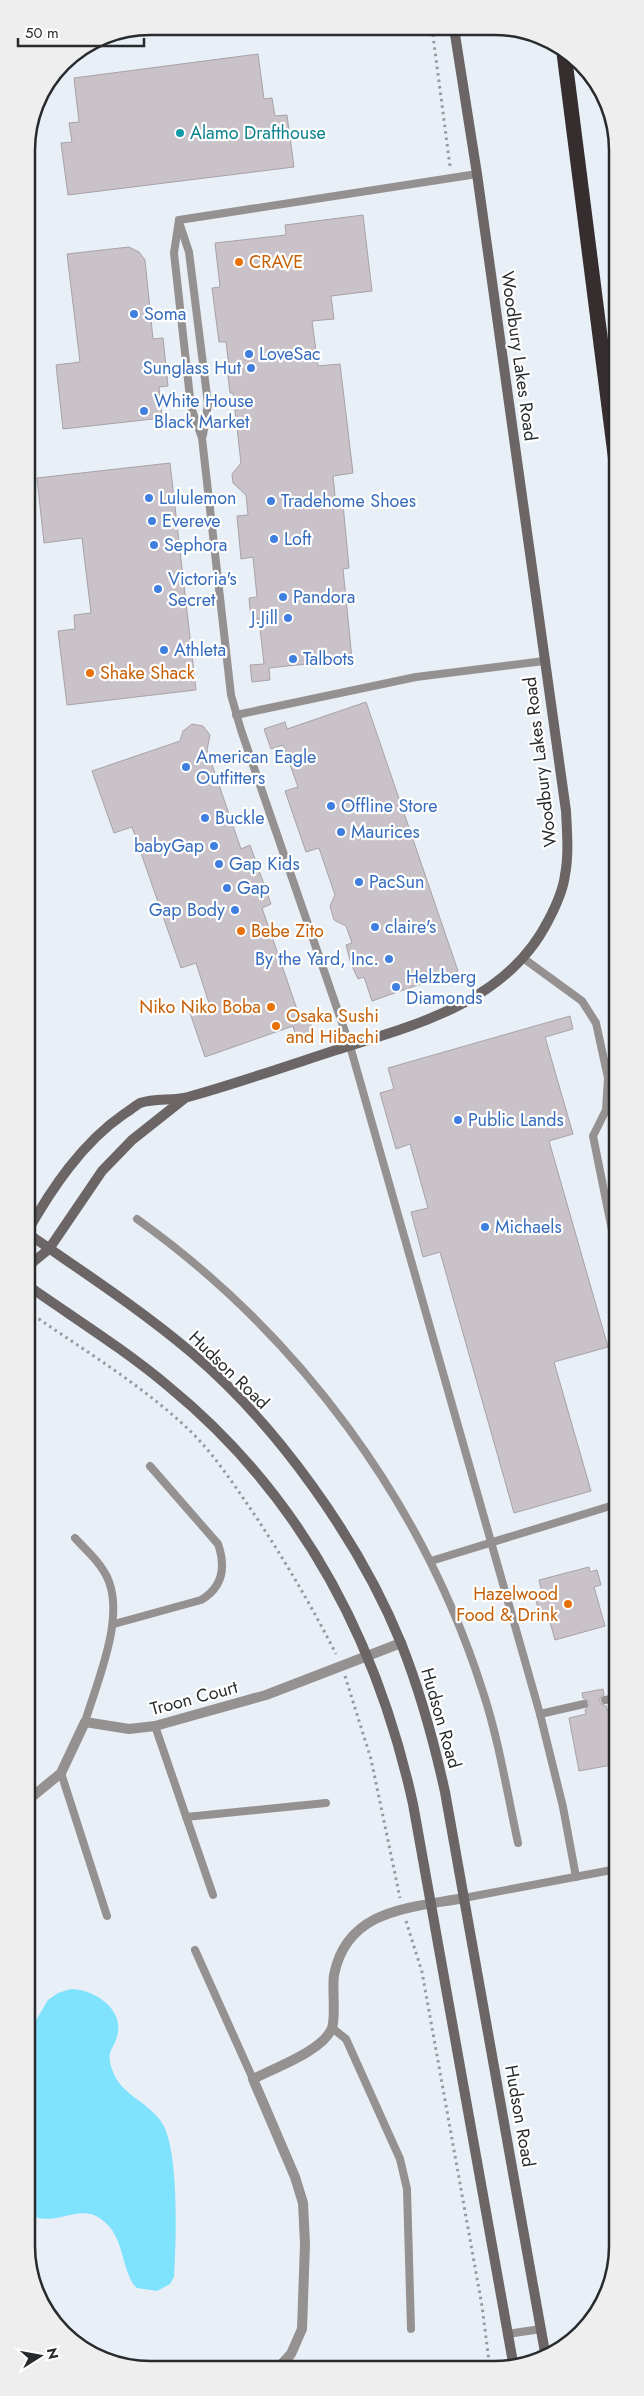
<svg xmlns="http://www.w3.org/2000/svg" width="644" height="2396" font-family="Jost,sans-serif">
  <rect width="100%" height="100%" fill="#e8eff6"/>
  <!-- water -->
  <path fill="#7fe3fd" d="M 71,1989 C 92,1989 122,2007 118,2032 C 115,2051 104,2049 113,2072 C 122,2095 146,2101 160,2120 C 180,2144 176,2244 174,2277 L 170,2284 L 157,2291 L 137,2288 L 133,2284 C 123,2267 123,2246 112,2230 C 84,2192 58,2233 27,2213 L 27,2054 L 35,2022 L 48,2000 L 58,1993 Z"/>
  <!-- building -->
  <g fill="#c9c2c8" stroke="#a8a2a8">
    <path d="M 258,54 L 264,99 L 272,98 L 275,116 L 287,115 L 294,167 L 68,195 L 61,143 L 72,142 L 69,123 L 79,122 L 74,78 Z"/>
    <path d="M 363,215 L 372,291 L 331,296 L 334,319 L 312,321 L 318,366 L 340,364 L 353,473 L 333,476 L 336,505 L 343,504 L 349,568 L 343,569 L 352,659 L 269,668 L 270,680 L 252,682 L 250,665 L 264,664 L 259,619 L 251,620 L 249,598 L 257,597 L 253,557 L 241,559 L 237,516 L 248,515 L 246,495 L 233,483 L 232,474 L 241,463 L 233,393 L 230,393 L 227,368 L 229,367 L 226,342 L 219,342 L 212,288 L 220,287 L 215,243 L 286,235 L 285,225 Z"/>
    <path d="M 129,247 L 139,252 L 145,260 L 153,339 L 163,338 L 168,386 L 159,387 L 162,418 L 63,429 L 56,365 L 80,362 L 67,254 Z"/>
    <path d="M 170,463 L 196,690 L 67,705 L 58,631 L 75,629 L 74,615 L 91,613 L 82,538 L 44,543 L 37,478 Z"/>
    <path d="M 366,702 L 458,971 L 372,1001 L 364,977 L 358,979 L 351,964 L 346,945 L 352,943 L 346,926 L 334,920 L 330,906 L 335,895 L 319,848 L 306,852 L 285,791 L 298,787 L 283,745 L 271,749 L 264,729 L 285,722 L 287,729 Z"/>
    <path d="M 192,724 L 203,726 L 210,735 L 207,750 L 241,849 L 250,845 L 271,904 L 262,908 L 299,1015 L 307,1012 L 313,1031 L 296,1037 L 293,1026 L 205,1057 L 189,1010 L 209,1003 L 196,963 L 181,968 L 132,827 L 114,833 L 92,771 L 180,741 L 183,731 Z"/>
    <path d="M 570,1016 L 573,1029 L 545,1037 L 573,1134 L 549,1141 L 608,1347 L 554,1362 L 591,1491 L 514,1513 L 440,1252 L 423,1257 L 411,1212 L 428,1208 L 410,1144 L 396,1149 L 380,1093 L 394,1089 L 388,1068 Z"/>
    <path d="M 589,1567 L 590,1572 L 597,1570 L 601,1585 L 594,1587 L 605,1626 L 555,1640 L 548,1615 L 541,1617 L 535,1598 L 543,1596 L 539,1580 Z"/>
    <path d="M 603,1689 L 604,1695 L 600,1698 L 600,1703 L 606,1706 L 607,1710 L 617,1708 L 617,1764 L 579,1771 L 569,1718 L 586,1714 L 585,1710 L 590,1703 L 583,1698 L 582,1693 Z"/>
  </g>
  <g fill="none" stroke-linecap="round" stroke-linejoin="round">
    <!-- path -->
    <g stroke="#959a9f" stroke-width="3" stroke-dasharray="2.5 4" stroke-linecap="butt">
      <path d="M 432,28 L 450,166"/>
      <path d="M 27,1313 L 36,1317 C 87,1352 141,1385 186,1427 C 212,1451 232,1482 252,1511 C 283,1557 311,1605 336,1654"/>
      <path d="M 345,1676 L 371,1759 L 400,1898"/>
      <path d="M 406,1921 L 422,1972 L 482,2306 L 490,2369"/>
    </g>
    <!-- lane -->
    <g stroke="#959191" stroke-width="8">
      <path d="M 179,220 L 174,253 L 191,407 L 202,438 L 231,695 L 241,730 L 350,1046 L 540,1714 L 563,1807 L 576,1877"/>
      <path d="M 179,220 L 477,174"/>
      <path d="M 179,222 L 189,252 L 208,404 L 203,435"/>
      <path d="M 236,715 L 416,677 L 544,661"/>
      <path d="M 523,958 L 582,1001 L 596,1023 L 608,1078 L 606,1110 L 593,1136 L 617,1255"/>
      <path d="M 137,1219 C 298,1334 423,1502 483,1692 C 499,1741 507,1792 518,1843"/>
      <path d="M 75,1538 C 84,1548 96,1558 103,1570 C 130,1609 97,1681 85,1722"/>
      <path d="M 431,1561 L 617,1504"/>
      <path d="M 114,1624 L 201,1600 C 223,1587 226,1567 218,1544 L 150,1466"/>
      <path d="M 605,1700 L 617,1698"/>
      <path d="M 540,1714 L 584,1704"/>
      <path d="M 155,1726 L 213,1895"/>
      <path d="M 61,1773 L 107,1916"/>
      <path d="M 186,1817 L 326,1803"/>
      <path d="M 464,1898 L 617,1869"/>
      <path d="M 195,1950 L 253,2079"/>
      <path d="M 332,2028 L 346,2039 L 400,2159 L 407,2189 L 411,2329"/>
      <path d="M 507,2334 L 541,2329"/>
    </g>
    <!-- street -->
    <g stroke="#959191" stroke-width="10">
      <path d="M 27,1801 L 61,1773 L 85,1722 L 129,1729 L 155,1726 L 266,1695 L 401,1643"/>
      <path d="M 278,2368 L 291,2354 L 302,2329 L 305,2244 L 303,2203 L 295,2177 L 253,2079 C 274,2068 323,2051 332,2028 C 336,2017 332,1989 334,1975 C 347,1909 409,1908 464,1898"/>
    </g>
    <!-- secondary -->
    <g stroke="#6b6565" stroke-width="10">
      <path d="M 27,1232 C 52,1188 82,1143 124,1114 C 129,1111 135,1106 140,1103 C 155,1098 173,1101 188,1097 C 238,1083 287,1066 336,1050 C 416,1025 507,1002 548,921 C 556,906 563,891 565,875 C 569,854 567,832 566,811 L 477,174 L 454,28"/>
      <path d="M 27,1233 C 83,1272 140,1309 192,1353 C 277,1425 359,1540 401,1643 C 420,1691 434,1742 445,1792 L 546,2358"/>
      <path d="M 27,1267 L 49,1249 L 102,1171 L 132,1140 L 185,1098"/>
      <path d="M 27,1285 C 74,1318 124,1349 168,1386 C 300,1494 377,1640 413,1804 L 514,2368"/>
    </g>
    <!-- highway -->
    <path stroke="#352d2e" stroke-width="15" d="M 564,53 L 617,470"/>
  </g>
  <!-- markers -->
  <circle fill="#0f9aa8" stroke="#fff" stroke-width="2" cx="180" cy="133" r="5"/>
  <g fill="#e8710a" stroke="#fff" stroke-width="2">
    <circle cx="239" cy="262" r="5"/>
    <circle cx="90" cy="673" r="5"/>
    <circle cx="241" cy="931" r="5"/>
    <circle cx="271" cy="1007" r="5"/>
    <circle cx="276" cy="1026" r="5"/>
    <circle cx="568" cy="1604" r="5"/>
  </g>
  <g fill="#3f7fe0" stroke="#fff" stroke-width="2">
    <circle cx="134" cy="314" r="5"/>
    <circle cx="249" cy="354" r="5"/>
    <circle cx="251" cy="368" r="5"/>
    <circle cx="144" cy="411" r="5"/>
    <circle cx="149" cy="498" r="5"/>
    <circle cx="271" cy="501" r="5"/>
    <circle cx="152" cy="521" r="5"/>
    <circle cx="274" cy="539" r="5"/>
    <circle cx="154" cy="545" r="5"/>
    <circle cx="158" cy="589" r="5"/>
    <circle cx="283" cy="597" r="5"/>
    <circle cx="288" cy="618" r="5"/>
    <circle cx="164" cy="650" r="5"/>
    <circle cx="293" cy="659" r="5"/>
    <circle cx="186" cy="767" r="5"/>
    <circle cx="331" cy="806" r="5"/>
    <circle cx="205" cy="818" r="5"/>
    <circle cx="341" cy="832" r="5"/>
    <circle cx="214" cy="846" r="5"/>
    <circle cx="219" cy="864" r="5"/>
    <circle cx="359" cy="882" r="5"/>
    <circle cx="227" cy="888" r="5"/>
    <circle cx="235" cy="910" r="5"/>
    <circle cx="375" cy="927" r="5"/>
    <circle cx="389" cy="959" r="5"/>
    <circle cx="396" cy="987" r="5"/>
    <circle cx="458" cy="1120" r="5"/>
    <circle cx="485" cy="1227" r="5"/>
  </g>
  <g text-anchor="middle" stroke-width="4.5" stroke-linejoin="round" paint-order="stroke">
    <!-- culture labels -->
    <g font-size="18" fill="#0d838f" stroke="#fff" text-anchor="start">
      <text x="190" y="139">Alamo Drafthouse</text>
    </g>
    <!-- food labels -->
    <g font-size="18" fill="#c56008" stroke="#fff" text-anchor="start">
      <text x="249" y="268">CRAVE</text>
      <text x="100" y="679">Shake Shack</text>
      <text x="251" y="937">Bebe Zito</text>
      <text x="261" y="1013" text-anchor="end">Niko Niko Boba</text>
      <text x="286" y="1022">Osaka Sushi<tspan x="286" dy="21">and Hibachi</tspan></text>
      <text x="558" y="1600" text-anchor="end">Hazelwood<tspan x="558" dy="21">Food &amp; Drink</tspan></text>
    </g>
    <!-- shop labels -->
    <g font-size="18" fill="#366cbe" stroke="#fff" text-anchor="start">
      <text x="144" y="320">Soma</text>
      <text x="259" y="360">LoveSac</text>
      <text x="241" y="374" text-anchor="end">Sunglass Hut</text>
      <text x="154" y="407">White House<tspan x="154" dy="21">Black Market</tspan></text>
      <text x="159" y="504">Lululemon</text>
      <text x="281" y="507">Tradehome Shoes</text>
      <text x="162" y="527">Evereve</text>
      <text x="284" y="545">Loft</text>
      <text x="164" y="551">Sephora</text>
      <text x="168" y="585">Victoria's<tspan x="168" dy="21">Secret</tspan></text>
      <text x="293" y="603">Pandora</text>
      <text x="278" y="624" text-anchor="end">J.Jill</text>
      <text x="174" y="656">Athleta</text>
      <text x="303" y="665">Talbots</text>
      <text x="196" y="763">American Eagle<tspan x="196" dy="21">Outfitters</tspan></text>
      <text x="341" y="812">Offline Store</text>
      <text x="215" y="824">Buckle</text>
      <text x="351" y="838">Maurices</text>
      <text x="204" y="852" text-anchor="end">babyGap</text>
      <text x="229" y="870">Gap Kids</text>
      <text x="369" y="888">PacSun</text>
      <text x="237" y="894">Gap</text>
      <text x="225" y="916" text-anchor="end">Gap Body</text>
      <text x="385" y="933">claire's</text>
      <text x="379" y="965" text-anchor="end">By the Yard, Inc.</text>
      <text x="406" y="983">Helzberg<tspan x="406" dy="21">Diamonds</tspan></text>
      <text x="468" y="1126">Public Lands</text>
      <text x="495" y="1233">Michaels</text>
    </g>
    <!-- street labels -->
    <g font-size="18" fill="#282b2d" stroke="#fff">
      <text transform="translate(519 356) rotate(82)" y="6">Woodbury Lakes Road</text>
      <text transform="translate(540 762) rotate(-97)" y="6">Woodbury Lakes Road</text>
      <text transform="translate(229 1370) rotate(44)" y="6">Hudson Road</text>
      <text transform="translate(194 1698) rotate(-15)" y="6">Troon Court</text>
      <text transform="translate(441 1718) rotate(74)" y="6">Hudson Road</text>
      <text transform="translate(520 2116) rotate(80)" y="6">Hudson Road</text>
    </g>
  </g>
  <!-- crop -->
  <path d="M0 0H644V2396H0ZM150 35H494A115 115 0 0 1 609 150V2246A115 115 0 0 1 494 2361H150A115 115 0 0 1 35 2246V150A115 115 0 0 1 150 35Z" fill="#eee" fill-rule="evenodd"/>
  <path fill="none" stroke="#282b2d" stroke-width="2.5" d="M150 35H494A115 115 0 0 1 609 150V2246A115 115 0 0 1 494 2361H150A115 115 0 0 1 35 2246V150A115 115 0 0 1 150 35Z"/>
  <!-- north arrow -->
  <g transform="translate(40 2356) rotate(79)" stroke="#ffffff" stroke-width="4" paint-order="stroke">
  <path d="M0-4L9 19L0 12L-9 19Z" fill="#282b2d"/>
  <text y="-8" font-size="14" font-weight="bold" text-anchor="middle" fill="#282b2d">N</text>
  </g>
  <!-- scale -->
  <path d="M18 38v8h126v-8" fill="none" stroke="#282b2d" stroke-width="2.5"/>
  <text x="25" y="38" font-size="15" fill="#282b2d" stroke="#ffffff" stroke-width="4" paint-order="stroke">50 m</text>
</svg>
